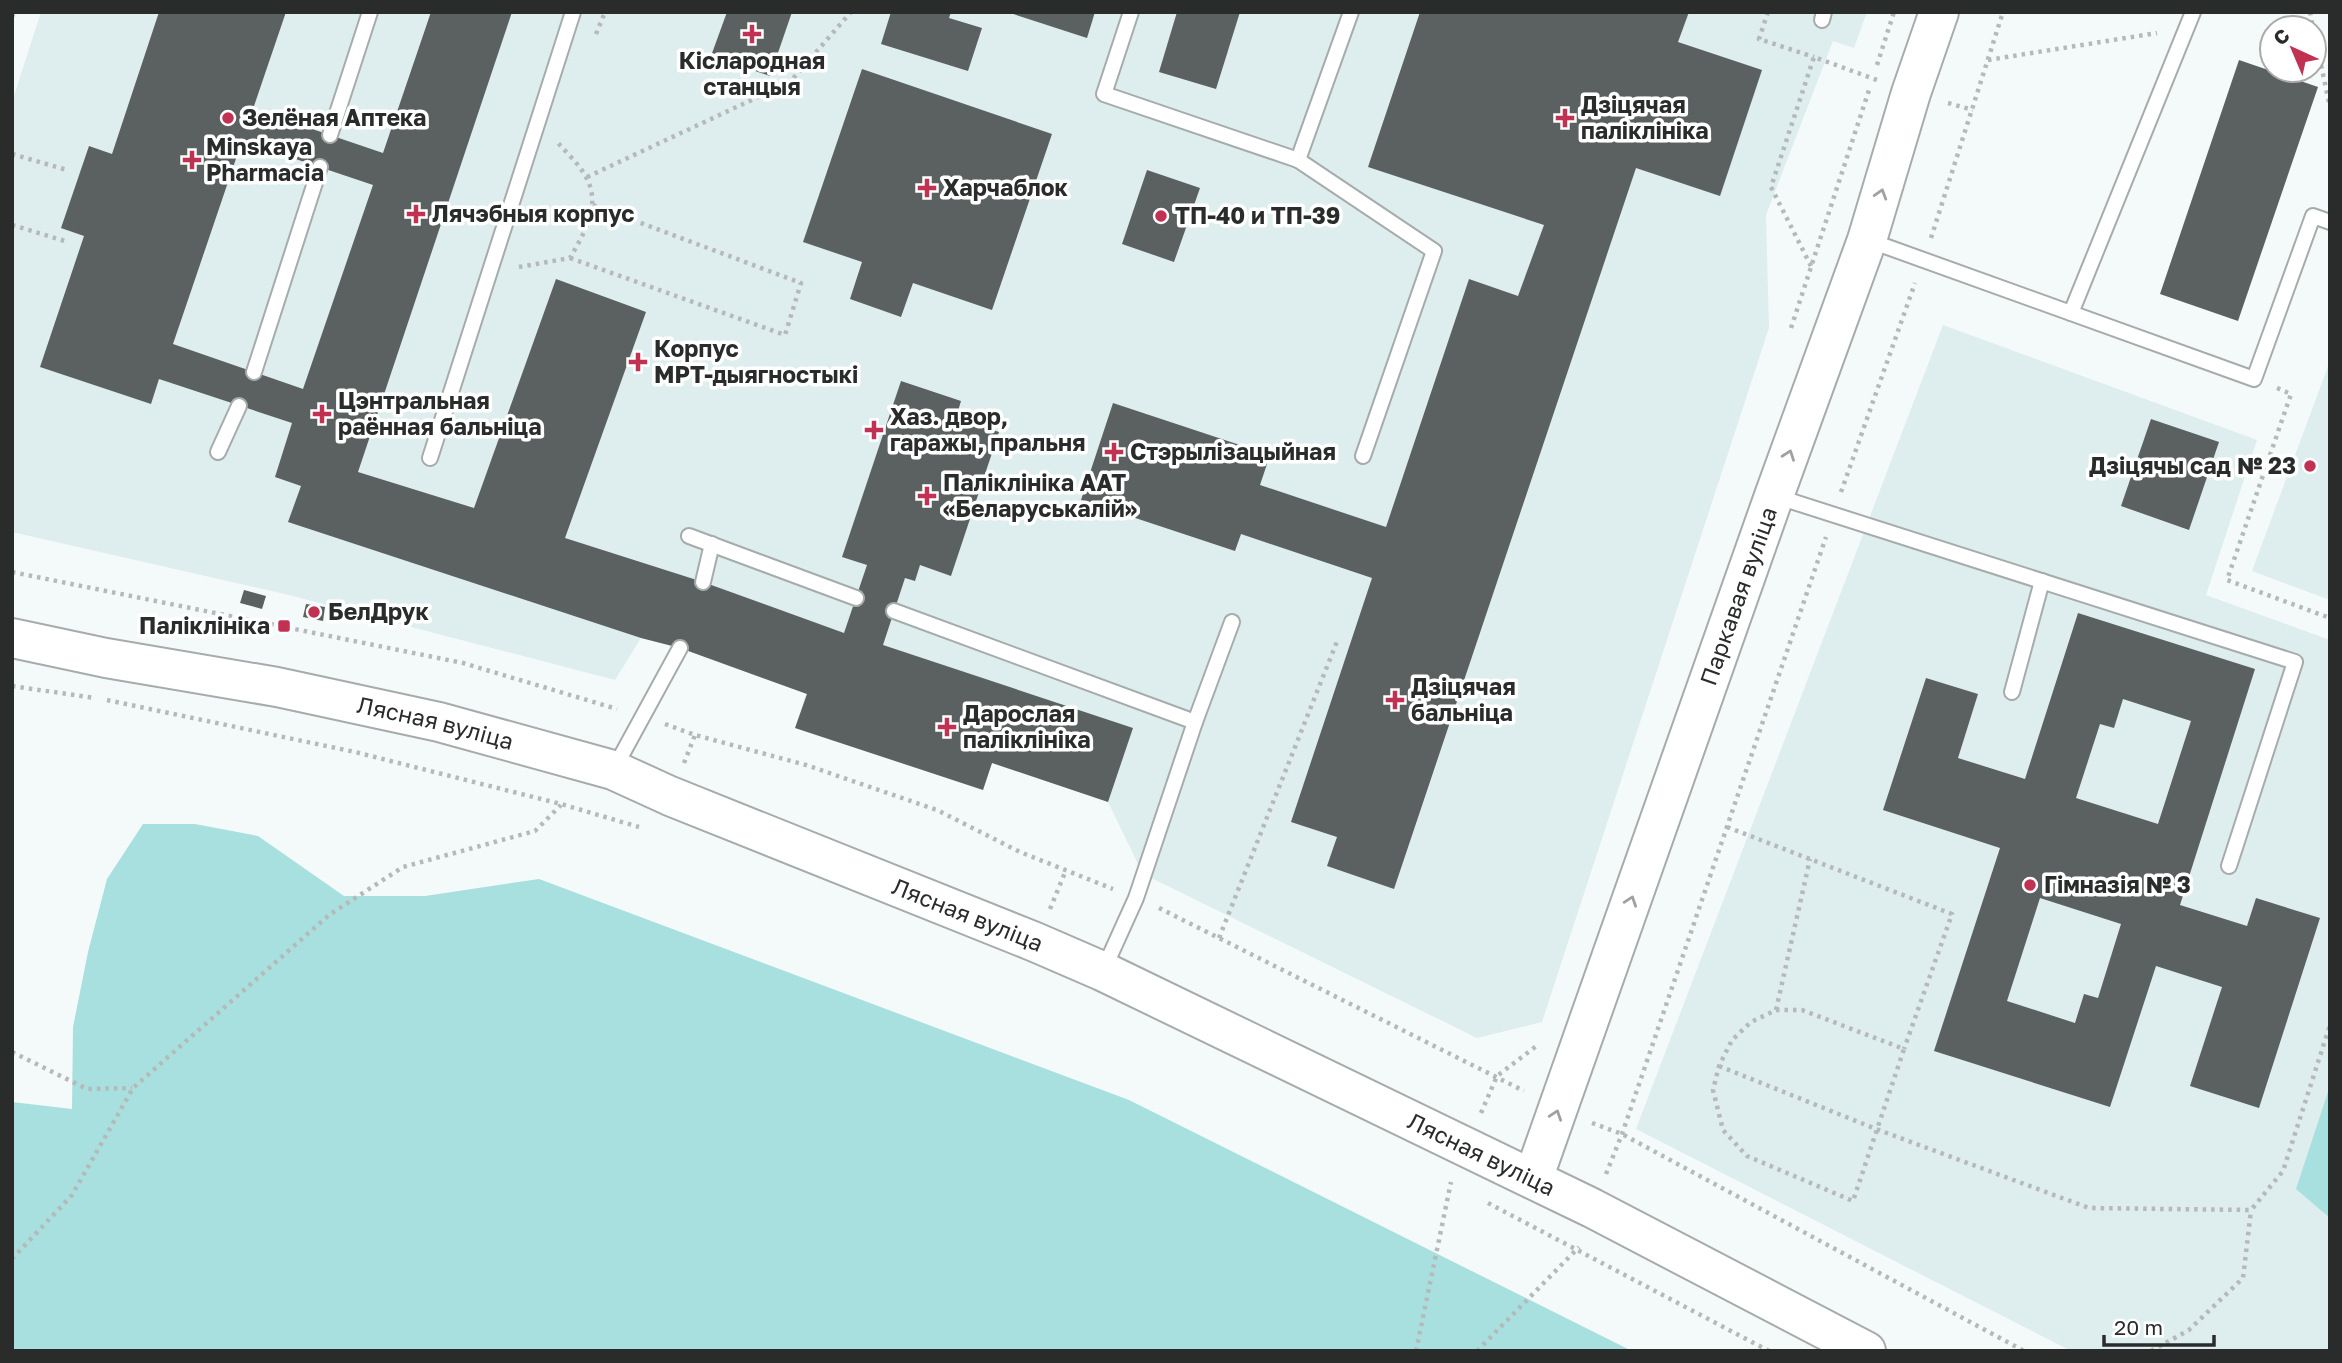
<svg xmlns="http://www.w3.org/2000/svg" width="2342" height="1363" font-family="'Golos Text',sans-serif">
  <rect width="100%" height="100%" fill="#f4fafa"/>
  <!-- built -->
  <g fill="#deeded">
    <path d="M 41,12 L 1867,12 L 1854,48 L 1833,41 L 1766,215 L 1769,328 L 1542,1022 L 1477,1038 L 1143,874 L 1108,802 L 992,763 L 983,790 L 795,728 L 806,694 L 680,648 L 641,638 L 615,680 L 285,594 L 12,532 L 12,102 Z"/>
    <path d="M 1943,325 L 2257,440 L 2206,595 L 2330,640 L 2330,1351 L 2071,1351 L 1636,1129 Z"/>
    <path d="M 2330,361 L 2330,600 L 2252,571 Z"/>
  </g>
  <!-- green -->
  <g fill="#a7e0de">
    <path d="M 143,824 L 195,824 L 258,836 L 344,896 L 425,896 L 539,879 L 1129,1100 L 1632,1351 L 12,1351 L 12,1102 L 72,1109 L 73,1027 L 88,952 L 107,879 Z"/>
    <path d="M 2330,1086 L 2330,1218 L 2296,1189 Z"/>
  </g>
  <!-- building -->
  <g fill="#5b6160" fill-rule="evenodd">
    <path d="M 159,12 L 286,12 L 253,109 L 383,153 L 431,12 L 512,12 L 358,472 L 474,508 L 556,279 L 646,312 L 565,538 L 703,582 L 844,633 L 867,565 L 842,557 L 901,381 L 961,401 L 956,418 L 999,432 L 951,576 L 920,565 L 915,581 L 905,578 L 883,645 L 1133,728 L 1108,802 L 992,763 L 983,790 L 795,728 L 807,694 L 680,648 L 641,638 L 288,522 L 301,486 L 275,477 L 292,423 L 159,379 L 151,404 L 40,367 L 84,236 L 61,228 L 89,146 L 112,154 ZM 242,141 L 373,185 L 303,389 L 173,344 Z"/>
    <path d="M 727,12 L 792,12 L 770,76 L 711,56 Z"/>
    <path d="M 891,12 L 951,12 L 949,18 L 982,28 L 968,71 L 881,44 Z"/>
    <path d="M 1007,12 L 1095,12 L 1087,38 Z"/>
    <path d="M 1177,12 L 1240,12 L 1216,89 L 1159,72 Z"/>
    <path d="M 1420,12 L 1689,12 L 1678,42 L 1762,70 L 1720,196 L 1636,168 L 1394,889 L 1327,866 L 1337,837 L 1291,822 L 1372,578 L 1241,534 L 1235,551 L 1081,500 L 1113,403 L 1270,455 L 1260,485 L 1386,527 L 1469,279 L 1518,296 L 1544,225 L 1368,167 Z"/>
    <path d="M 2239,60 L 2318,87 L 2238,321 L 2160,294 Z"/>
    <path d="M 862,69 L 1052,134 L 992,310 L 913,283 L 901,317 L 850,299 L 862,262 L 803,242 Z"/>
    <path d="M 1147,170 L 1200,188 L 1174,262 L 1122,244 Z"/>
    <path d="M 2151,419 L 2219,442 L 2189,530 L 2121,506 Z"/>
    <path d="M 244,590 L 266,596 L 262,609 L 240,603 Z"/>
    <path d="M 306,604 L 325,607 L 323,621 L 303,617 Z"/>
    <path d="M 2078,613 L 2255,669 L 2180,905 L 2247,926 L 2256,898 L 2320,918 L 2259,1108 L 2190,1086 L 2222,987 L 2156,966 L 2110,1107 L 1934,1051 L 2000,848 L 1883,810 L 1926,678 L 1978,694 L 1958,758 L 2025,779 ZM 2123,699 L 2191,721 L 2158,824 L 2076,798 L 2100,724 L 2114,728 ZM 2040,898 L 2121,924 L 2098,998 L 2084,994 L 2075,1023 L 2007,1001 Z"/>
  </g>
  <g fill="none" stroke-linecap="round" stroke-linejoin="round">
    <!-- lane casing -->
    <g stroke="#a6acab" stroke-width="18">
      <g id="lane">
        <path d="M 1131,12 L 1104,94 L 1298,160 L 1351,12"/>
        <path d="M 1822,20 L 1824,12"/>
        <path d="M 330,135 L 370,12"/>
        <path d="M 1298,160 L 1434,251 L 1363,456"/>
        <path d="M 1868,240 L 2254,379 L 2313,216 L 2330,222"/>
        <path d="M 2071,313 L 2193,12"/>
        <path d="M 254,372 L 320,167"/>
        <path d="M 218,452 L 239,406"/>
        <path d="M 430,458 L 573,12"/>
        <path d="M 1775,496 L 2295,662 L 2229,866"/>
        <path d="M 689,536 L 856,598"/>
        <path d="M 703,582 L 712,544"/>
        <path d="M 894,611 L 1195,722 L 1136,898 L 1103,971"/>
        <path d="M 2012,692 L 2042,581"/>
        <path d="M 1195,722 L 1232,622"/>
        <path d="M 614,769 L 680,648"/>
      </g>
    </g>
    <!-- secondary casing -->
    <g stroke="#a6acab" stroke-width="42">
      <g id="secondary">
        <path id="s1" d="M 12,638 L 106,658 L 277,687 L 439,722 L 613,770 L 670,796 L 1035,942 L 1102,971 L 1592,1208 L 1866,1351"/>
        <path id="s2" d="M 1533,1179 L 1774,496 L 1867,240 L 1911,93 L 1939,12"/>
      </g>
    </g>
    <!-- path -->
    <g stroke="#b5b9b9" stroke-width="4.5" stroke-dasharray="3.5 5" stroke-linecap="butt">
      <path d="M 1768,12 L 1759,39 L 1814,57"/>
      <path d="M 2310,12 L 2313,28"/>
      <path d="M 12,17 L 14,12"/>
      <path d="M 2314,32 L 2330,107"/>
      <path d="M 596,34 L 605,12"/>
      <path d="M 1988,60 L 2157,33"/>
      <path d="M 1877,65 L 1894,12"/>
      <path d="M 1948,103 L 1973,110"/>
      <path d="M 12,154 L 67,170"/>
      <path d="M 587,177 L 790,82 L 851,12"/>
      <path d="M 12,225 L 65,241"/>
      <path d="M 1931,238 L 2003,12"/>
      <path d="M 570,258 L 785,335 L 801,283 L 593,205"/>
      <path d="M 1811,266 L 1771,187 L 1814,57 L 1877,80"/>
      <path d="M 519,267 L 570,258 C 584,233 602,206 586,177 C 579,164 567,153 558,143"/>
      <path d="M 1791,328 L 1869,90"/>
      <path d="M 2277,388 L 2291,394 L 2227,580 L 2330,618"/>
      <path d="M 1841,492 L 1915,283"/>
      <path d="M 12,572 L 463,663 L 617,709"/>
      <path d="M 12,686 L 95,698"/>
      <path d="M 107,700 L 355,752 L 561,804 L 639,827"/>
      <path d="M 665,724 L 695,735 L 806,765 L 937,810 L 1020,852 L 1113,889"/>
      <path d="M 684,763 L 695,735"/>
      <path d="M 1727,827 L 1952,914 L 1904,1049"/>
      <path d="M 1159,908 L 1524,1091"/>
      <path d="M 1050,909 L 1066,870"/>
      <path d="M 1219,938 L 1338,639"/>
      <path d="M 1776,1010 L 1802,1010 L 1904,1049 L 1853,1201 L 1747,1156 L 1723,1130 L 1713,1090 L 1719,1066 L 1732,1040 L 1751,1022 Z"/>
      <path d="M 1776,1010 L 1810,859"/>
      <path d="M 12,1052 L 87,1089 L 132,1088"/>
      <path d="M 1719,1066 L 1876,1129 L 2089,1208 L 2251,1210 L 2283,1171 L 2330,1025"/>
      <path d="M 1481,1113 L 1497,1076 L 1539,1044"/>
      <path d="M 1592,1123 L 1622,1134 L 2024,1351"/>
      <path d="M 1606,1174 L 1622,1134 L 1826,537"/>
      <path d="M 1488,1203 L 1769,1351"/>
      <path d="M 12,1259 L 72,1195 L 133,1088 L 329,915 L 403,867 L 535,831 L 561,805"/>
      <path d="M 1416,1351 L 1451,1182"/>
      <path d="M 1477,1351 L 1579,1247"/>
      <path d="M 2151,1351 L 2189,1330 L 2243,1278 L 2251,1210"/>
    </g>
    <!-- lane -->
    <use href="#lane" stroke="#fff" stroke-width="14"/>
    <!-- secondary -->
    <use href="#secondary" stroke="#fff" stroke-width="38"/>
  </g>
  <!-- one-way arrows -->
  <defs><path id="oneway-chevron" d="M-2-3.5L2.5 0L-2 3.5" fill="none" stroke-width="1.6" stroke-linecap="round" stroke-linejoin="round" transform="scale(1.75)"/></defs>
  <g stroke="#9fa0a0">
    <use href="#oneway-chevron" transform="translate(1881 194) rotate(-73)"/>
    <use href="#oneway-chevron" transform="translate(1789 455) rotate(-70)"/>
    <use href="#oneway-chevron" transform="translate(1631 901) rotate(-71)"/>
    <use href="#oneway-chevron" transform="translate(1556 1115) rotate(-71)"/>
  </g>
  <!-- markers -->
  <g fill="#c13152" stroke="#fff" stroke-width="2.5">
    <path d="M748.5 23.5h7v7h7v7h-7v7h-7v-7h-7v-7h7z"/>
    <circle cx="228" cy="118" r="7"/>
    <path d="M1561.5 107.5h7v7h7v7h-7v7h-7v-7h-7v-7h7z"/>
    <path d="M188.5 149.5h7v7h7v7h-7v7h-7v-7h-7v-7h7z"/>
    <path d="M923.5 177.5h7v7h7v7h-7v7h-7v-7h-7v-7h7z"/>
    <path d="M412.5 203.5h7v7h7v7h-7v7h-7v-7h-7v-7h7z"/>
    <circle cx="1161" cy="216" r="7"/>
    <path d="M634.5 351.5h7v7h7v7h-7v7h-7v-7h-7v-7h7z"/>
    <path d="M318.5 403.5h7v7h7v7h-7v7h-7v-7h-7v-7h7z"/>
    <path d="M870.5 419.5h7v7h7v7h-7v7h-7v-7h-7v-7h7z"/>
    <path d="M1110.5 441.5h7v7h7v7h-7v7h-7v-7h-7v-7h7z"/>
    <circle cx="2310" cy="466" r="7"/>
    <path d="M923.5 485.5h7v7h7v7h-7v7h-7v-7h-7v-7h7z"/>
    <circle cx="314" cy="612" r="7"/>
    <rect x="277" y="619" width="14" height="14" rx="3.5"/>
    <path d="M1391.5 689.5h7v7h7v7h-7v7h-7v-7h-7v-7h7z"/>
    <path d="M943.5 716.5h7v7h7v7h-7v7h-7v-7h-7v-7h7z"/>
    <circle cx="2030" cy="885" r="7"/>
  </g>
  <g text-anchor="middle" stroke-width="7" stroke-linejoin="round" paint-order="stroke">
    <!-- poi labels -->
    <g font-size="23" font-weight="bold" fill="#2a2c2c" stroke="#fff" text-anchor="start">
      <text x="752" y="69" text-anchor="middle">Кіслародная<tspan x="752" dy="26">станцыя</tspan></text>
      <text x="1581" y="113">Дзіцячая<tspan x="1581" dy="26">паліклініка</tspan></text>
      <text x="242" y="126">Зелёная Аптека</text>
      <text x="206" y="155">Minskaya<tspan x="206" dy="26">Pharmacia</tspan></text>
      <text x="943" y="196">Харчаблок</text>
      <text x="432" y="222">Лячэбныя корпус</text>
      <text x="1175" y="224">ТП-40 и ТП-39</text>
      <text x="654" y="357">Корпус<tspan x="654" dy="26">МРТ-дыягностыкі</tspan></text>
      <text x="338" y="409">Цэнтральная<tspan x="338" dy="26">раённая бальніца</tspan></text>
      <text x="890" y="425">Хаз. двор,<tspan x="890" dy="26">гаражы, пральня</tspan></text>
      <text x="1130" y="460">Стэрылізацыйная</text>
      <text x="2296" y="474" text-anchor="end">Дзіцячы сад № 23</text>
      <text x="943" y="491">Паліклініка ААТ<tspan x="943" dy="26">«Беларуськалій»</tspan></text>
      <text x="328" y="620">БелДрук</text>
      <text x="270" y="634" text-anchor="end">Паліклініка</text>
      <text x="1411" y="695">Дзіцячая<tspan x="1411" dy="26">бальніца</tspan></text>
      <text x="963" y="722">Дарослая<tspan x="963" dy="26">паліклініка</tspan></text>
      <text x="2044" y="893">Гімназія № 3</text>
    </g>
    <!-- street labels -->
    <g font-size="23" fill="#2a2c2c" stroke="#fff">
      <text dy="8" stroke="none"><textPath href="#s2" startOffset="618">Паркавая вуліца</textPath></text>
      <text dy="8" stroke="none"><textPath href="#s1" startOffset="432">Лясная вуліца</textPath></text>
      <text dy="8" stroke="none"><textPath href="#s1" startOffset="999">Лясная вуліца</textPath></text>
      <text dy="8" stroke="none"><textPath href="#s1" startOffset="1566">Лясная вуліца</textPath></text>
    </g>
  </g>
  <!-- border -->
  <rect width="2342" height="1363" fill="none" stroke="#2a2c2c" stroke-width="28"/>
  <!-- north arrow -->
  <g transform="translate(2293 49) rotate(316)"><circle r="33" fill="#ffffff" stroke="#aaabab" stroke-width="2"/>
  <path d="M0-5L12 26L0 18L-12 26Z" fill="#c13152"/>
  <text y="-10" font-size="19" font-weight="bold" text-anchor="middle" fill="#2a2c2c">С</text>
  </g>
  <!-- scale -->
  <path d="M2104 1335v10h110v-10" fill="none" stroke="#2a2c2c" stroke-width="3.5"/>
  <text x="2114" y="1335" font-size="21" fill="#2a2c2c" stroke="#ffffff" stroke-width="5" paint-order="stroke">20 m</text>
</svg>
